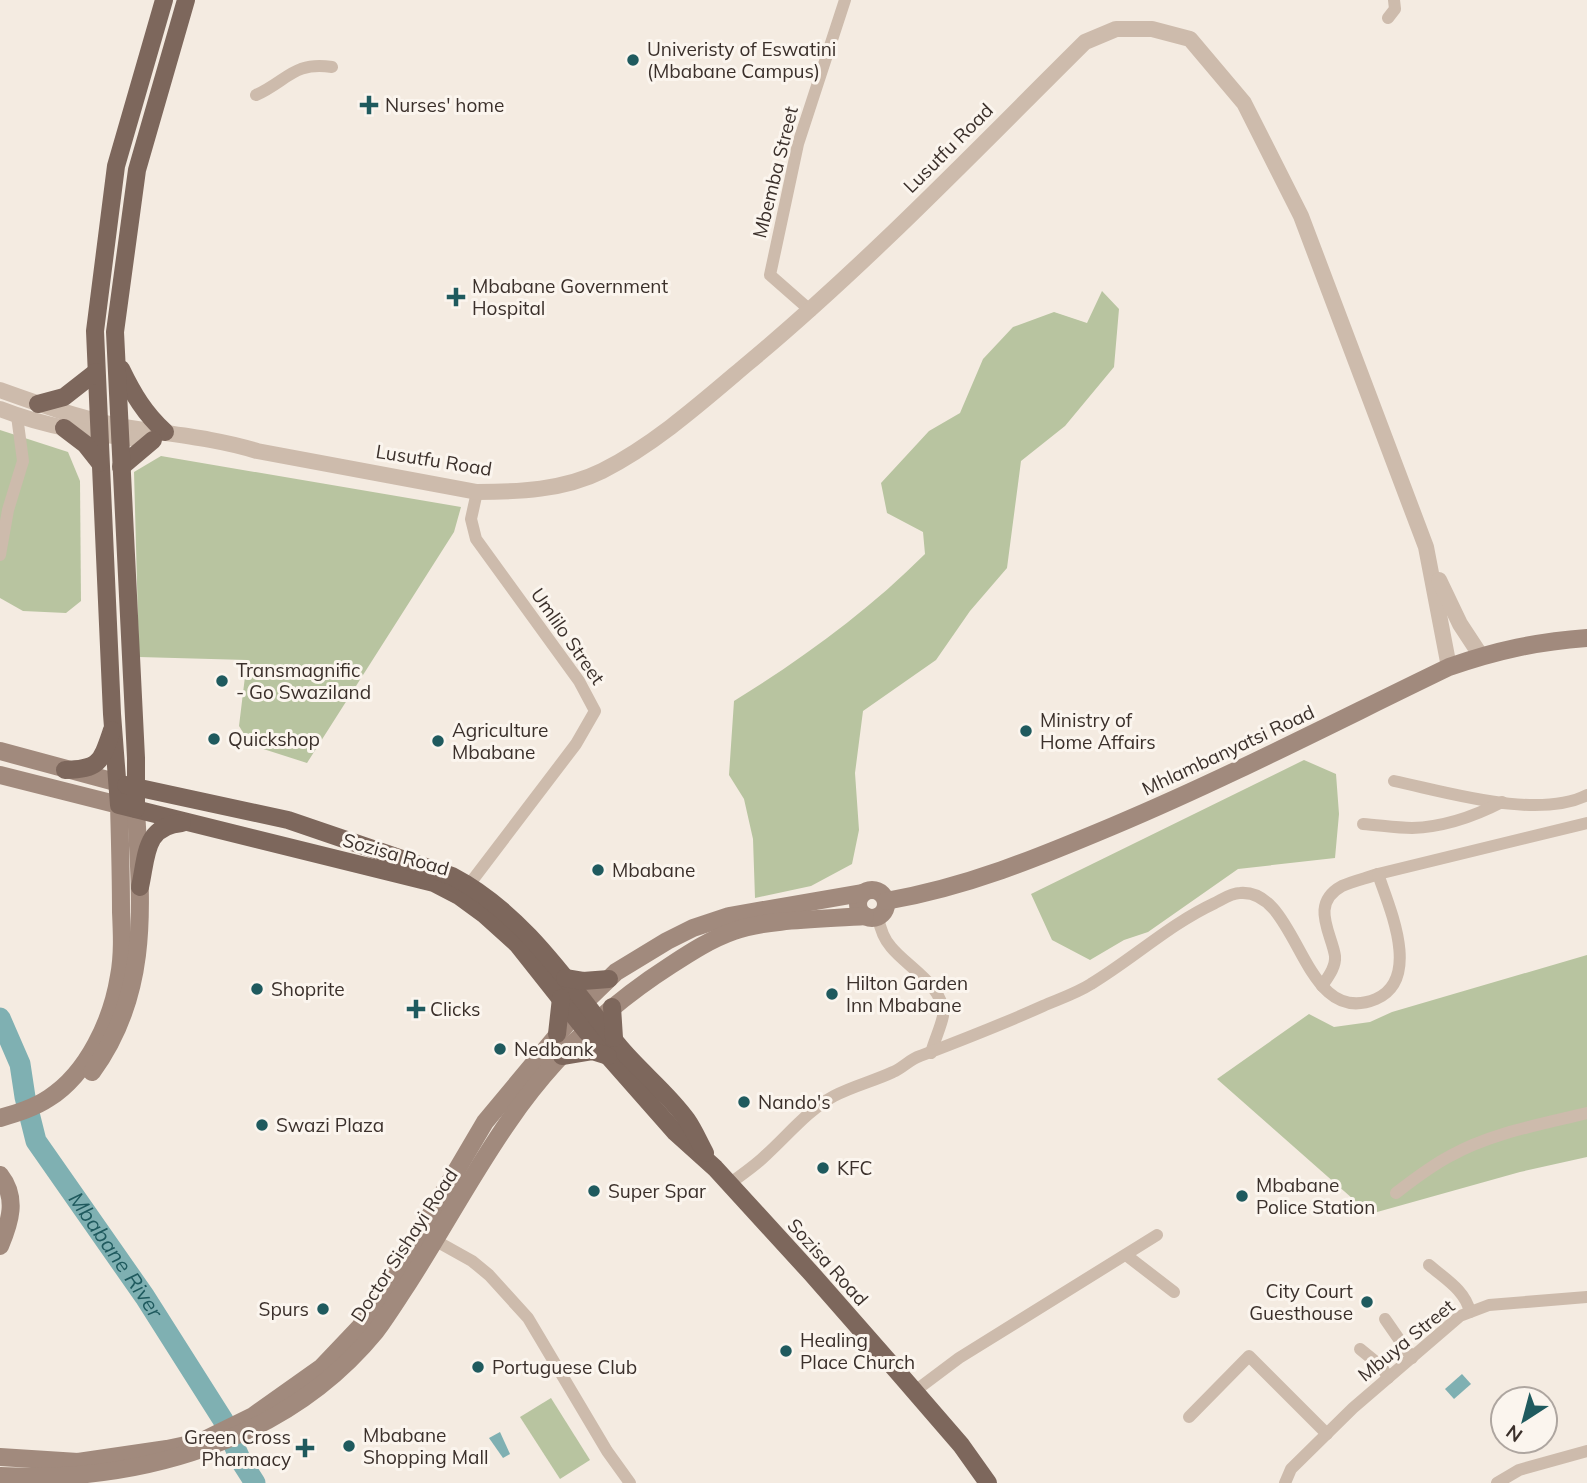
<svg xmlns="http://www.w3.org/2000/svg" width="1587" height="1483" font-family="Mulish,sans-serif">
  <rect width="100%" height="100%" fill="#f4ebe1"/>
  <!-- green -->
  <g fill="#b8c4a0">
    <path d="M 1102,291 L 1119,309 L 1114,367 L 1065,426 L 1021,461 L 1007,568 L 970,611 L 936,660 L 863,711 L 855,773 L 859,830 L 852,864 L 811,886 L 755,898 L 753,839 L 744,799 L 729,775 L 734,701 C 802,659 868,611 925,554 L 923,532 L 887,513 L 881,483 L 929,431 L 960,413 L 983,359 L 1013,327 L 1054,312 L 1087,323 Z"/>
    <path d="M 0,430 L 68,452 L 80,481 L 81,601 L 66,613 L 23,611 L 0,598 Z"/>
    <path d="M 161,456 L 461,507 L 454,532 L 307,763 L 251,745 L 239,726 L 247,660 L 139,657 L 134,472 Z"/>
    <path d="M 1304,760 L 1336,774 L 1339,814 L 1335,858 L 1238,869 L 1148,932 L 1124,940 L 1090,960 L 1052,940 L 1031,894 Z"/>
    <path d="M 1587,955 L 1587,1157 L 1520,1172 L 1370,1214 L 1217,1079 L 1309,1014 L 1334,1027 L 1370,1022 L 1392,1012 Z"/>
    <path d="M 551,1398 L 590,1460 L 560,1479 L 520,1417 Z"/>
  </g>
  <!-- water -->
  <g fill="#7fb0b2">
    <path d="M 1462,1374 L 1471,1384 L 1454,1399 L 1445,1389 Z"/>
    <path d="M 500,1432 L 510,1454 L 503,1458 L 489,1438 Z"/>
  </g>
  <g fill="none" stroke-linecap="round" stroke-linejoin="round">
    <!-- river -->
    <path stroke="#7fb0b2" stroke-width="21" id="s1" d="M 0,1018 L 20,1064 L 25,1097 L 36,1141 L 145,1297 L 223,1420 L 241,1461 L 255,1483"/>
    <!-- minor -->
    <g stroke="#cdbbac" stroke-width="12">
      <path d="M 1388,18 L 1395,9 L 1394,0"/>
      <path d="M 256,95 C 287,81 294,61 332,67"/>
      <path d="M 811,311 L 770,275 L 798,144 L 845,0"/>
      <path d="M 0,555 L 8,510 L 23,461 L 17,416"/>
      <path d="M 1394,781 C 1447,792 1537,820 1587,795"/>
      <path d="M 1363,824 C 1379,825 1396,828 1412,828 C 1443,827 1475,816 1502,802"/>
      <path d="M 465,890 L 576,744 L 595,711 L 579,681 L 476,539 L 471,519 L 477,492"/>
      <path d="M 878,917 C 880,928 883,938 891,947 C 907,967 945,986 943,1016 C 941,1027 934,1041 931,1053"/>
      <path d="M 1322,986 C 1328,977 1336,967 1335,956 C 1332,934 1309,904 1342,886 C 1353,881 1367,878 1378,874"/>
      <path d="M 729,1184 C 741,1175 755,1166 766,1155 C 788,1135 808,1110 834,1096 C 853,1086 874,1081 893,1072 C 903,1068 910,1059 920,1056 C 962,1040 1003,1024 1043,1006 C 1059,999 1077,993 1091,984 C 1134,958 1170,924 1215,903 C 1223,899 1231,893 1240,893 C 1300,888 1301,1030 1376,999 C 1422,979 1389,907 1378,874 L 1587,823"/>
      <path d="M 1396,1193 C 1414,1179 1431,1166 1450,1156 C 1491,1133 1542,1124 1587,1113"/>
      <path d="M 429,1237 L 472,1261 L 489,1275 L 528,1318 L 607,1451 L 630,1483"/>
      <path d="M 1126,1255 L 1174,1292"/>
      <path d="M 1429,1265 C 1445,1279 1465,1290 1470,1312"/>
      <path d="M 1385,1319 L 1412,1358"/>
      <path d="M 1360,1349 L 1382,1367 L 1388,1378"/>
      <path d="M 915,1391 L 959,1358 L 1157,1235"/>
      <path d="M 1189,1417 L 1249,1356 L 1327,1434"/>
      <path d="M 1285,1483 L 1291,1469 L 1353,1408 L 1460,1316 L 1489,1305 L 1587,1297"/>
      <path d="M 1497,1483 L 1519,1470 L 1587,1451"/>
    </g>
    <!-- tertiary -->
    <g stroke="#cdbbac" stroke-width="16">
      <path d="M 0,390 C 39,404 78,418 119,426 C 165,434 212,437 257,451 L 477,492 C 518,492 564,490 602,471 C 655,444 701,403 747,364 C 866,265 974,152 1085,42 L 1116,29 L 1152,29 L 1190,39 L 1244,103 L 1301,216 L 1426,547 L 1449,667"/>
      <path d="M 0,409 C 48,428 100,436 151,440"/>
      <path d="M 1439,580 L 1460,624 L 1481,656"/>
    </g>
    <!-- secondary -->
    <g stroke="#a18a7d" stroke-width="18">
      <path d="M 0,751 L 119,783"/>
      <path d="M 0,775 L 119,805 C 120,841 121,876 121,912 C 122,933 123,955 119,976 C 112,1020 88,1073 49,1098 C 34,1108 17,1113 0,1118"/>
      <circle cx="872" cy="904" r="14"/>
      <path d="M 886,901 C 967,887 1037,858 1113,826 C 1227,778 1337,721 1449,667 C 1498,650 1536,642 1587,638"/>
      <path d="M 92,1072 C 151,991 141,904 136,809"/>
      <path d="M 0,1175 C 18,1198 10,1222 0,1246"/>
      <path d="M 0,1457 L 78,1462 L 167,1449 L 200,1442 L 253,1416 L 322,1367 L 360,1327 L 399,1268 L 485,1122 L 585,1002 L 616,972 L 667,941 L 693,928 L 729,916 L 862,893"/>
      <path d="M 0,1476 C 139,1483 286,1441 376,1331 C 387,1316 397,1300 407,1285 C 442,1231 472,1174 509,1121 C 552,1058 607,1006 671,965 C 691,952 711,939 734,931 C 767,919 829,919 865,916"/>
    </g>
    <!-- primary -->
    <g stroke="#7d675c" stroke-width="18">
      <path d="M 164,0 L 116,166 L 95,331 L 112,714 L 119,805 L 434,883 L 459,896 L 485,915 L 517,944 L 586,1031 L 675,1132 L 715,1168 L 811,1273 L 897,1371 L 961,1445 L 988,1483"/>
      <path d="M 121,369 C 133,394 145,414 165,432"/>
      <path d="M 38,404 L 64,397 L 96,372"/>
      <path d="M 64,428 L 85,444 L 100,463"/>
      <path d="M 121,467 L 153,440"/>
      <path d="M 65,770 C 100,769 101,762 112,730"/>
      <path d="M 126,785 L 288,820 L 452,876 C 523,913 569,984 618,1045 C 639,1071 668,1093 687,1120 C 694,1130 699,1142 705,1153"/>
      <path d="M 136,809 L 136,758 L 115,332 L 137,170 L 186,0"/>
      <path d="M 140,887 C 147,856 144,826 182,823"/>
      <path d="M 565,978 L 583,981 L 609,979"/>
      <path d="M 612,1007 L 614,1038"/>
      <path d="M 557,1034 L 561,998"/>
      <path d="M 562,1056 L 592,1051 L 608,1056"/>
    </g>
  </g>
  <!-- markers -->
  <g fill="#1f5a5e" stroke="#fbf5ee" stroke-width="2.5">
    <circle cx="633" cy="60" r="7"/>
    <path d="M365.5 94.5h7v7h7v7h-7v7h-7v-7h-7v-7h7z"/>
    <path d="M452.5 286.5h7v7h7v7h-7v7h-7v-7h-7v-7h7z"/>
    <circle cx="222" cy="681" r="7"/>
    <circle cx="1026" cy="731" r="7"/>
    <circle cx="214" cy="739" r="7"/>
    <circle cx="438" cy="741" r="7"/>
    <circle cx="598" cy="870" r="7"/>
    <circle cx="257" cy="989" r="7"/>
    <circle cx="832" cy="994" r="7"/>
    <path d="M412.5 998.5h7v7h7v7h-7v7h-7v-7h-7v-7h7z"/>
    <circle cx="500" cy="1049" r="7"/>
    <circle cx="744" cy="1102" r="7"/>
    <circle cx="262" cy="1125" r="7"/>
    <circle cx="823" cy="1168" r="7"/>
    <circle cx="594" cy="1191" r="7"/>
    <circle cx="1242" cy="1196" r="7"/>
    <circle cx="1367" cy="1302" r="7"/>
    <circle cx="323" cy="1309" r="7"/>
    <circle cx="786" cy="1351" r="7"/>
    <circle cx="478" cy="1367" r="7"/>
    <circle cx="349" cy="1446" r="7"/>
    <path d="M301.5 1437.5h7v7h7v7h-7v7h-7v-7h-7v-7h7z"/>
  </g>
  <g text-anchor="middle" stroke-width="6" stroke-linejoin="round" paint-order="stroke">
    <!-- poi labels -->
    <g font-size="19" fill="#3b302b" stroke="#fbf5ee" text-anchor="start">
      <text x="647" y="56">Univeristy of Eswatini<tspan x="647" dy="22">(Mbabane Campus)</tspan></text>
      <text x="385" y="112">Nurses' home</text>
      <text x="472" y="293">Mbabane Government<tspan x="472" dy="22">Hospital</tspan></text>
      <text x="236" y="677">Transmagnific<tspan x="236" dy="22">- Go Swaziland</tspan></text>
      <text x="1040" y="727">Ministry of<tspan x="1040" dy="22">Home Affairs</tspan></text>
      <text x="452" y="737">Agriculture<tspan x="452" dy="22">Mbabane</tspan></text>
      <text x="228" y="746">Quickshop</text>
      <text x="612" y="877">Mbabane</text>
      <text x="846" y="990">Hilton Garden<tspan x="846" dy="22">Inn Mbabane</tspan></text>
      <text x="271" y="996">Shoprite</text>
      <text x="430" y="1016">Clicks</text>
      <text x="514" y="1056">Nedbank</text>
      <text x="758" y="1109">Nando's</text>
      <text x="276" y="1132">Swazi Plaza</text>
      <text x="837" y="1175">KFC</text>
      <text x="1256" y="1192">Mbabane<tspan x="1256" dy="22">Police Station</tspan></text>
      <text x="608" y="1198">Super Spar</text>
      <text x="1353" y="1298" text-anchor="end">City Court<tspan x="1353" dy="22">Guesthouse</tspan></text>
      <text x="309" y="1316" text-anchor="end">Spurs</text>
      <text x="800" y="1347">Healing<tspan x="800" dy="22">Place Church</tspan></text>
      <text x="492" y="1374">Portuguese Club</text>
      <text x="363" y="1442">Mbabane<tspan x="363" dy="22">Shopping Mall</tspan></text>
      <text x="291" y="1444" text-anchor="end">Green Cross<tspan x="291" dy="22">Pharmacy</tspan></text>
    </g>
    <!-- street labels -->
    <g font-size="19" fill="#3b302b" stroke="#fbf5ee">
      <text transform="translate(948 148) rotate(-45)" y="7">Lusutfu Road</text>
      <text transform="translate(775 172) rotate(-76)" y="7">Mbemba Street</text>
      <text transform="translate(434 460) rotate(9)" y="7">Lusutfu Road</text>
      <text transform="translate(568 636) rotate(55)" y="7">Umlilo Street</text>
      <text transform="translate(1228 750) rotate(-25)" y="7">Mhlambanyatsi Road</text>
      <text transform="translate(396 854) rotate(16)" y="7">Sozisa Road</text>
      <text transform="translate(404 1245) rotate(-57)" y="7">Doctor Sishayi Road</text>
      <text transform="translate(828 1262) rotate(48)" y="7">Sozisa Road</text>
      <text transform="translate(1406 1340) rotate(-39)" y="7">Mbuya Street</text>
    </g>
    <!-- water labels -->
    <g font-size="21" font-style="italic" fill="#1f5a5e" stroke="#fbf5ee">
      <text dy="7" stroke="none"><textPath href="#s1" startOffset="268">Mbabane River</textPath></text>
    </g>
  </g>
  <!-- north arrow -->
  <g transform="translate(1524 1420) rotate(216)"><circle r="33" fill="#fbf5ee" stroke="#aea6a0" stroke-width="2"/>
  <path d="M0-5L12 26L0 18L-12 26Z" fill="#1f5a5e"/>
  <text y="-10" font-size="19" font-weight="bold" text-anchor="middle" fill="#3b302b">N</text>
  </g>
</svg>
